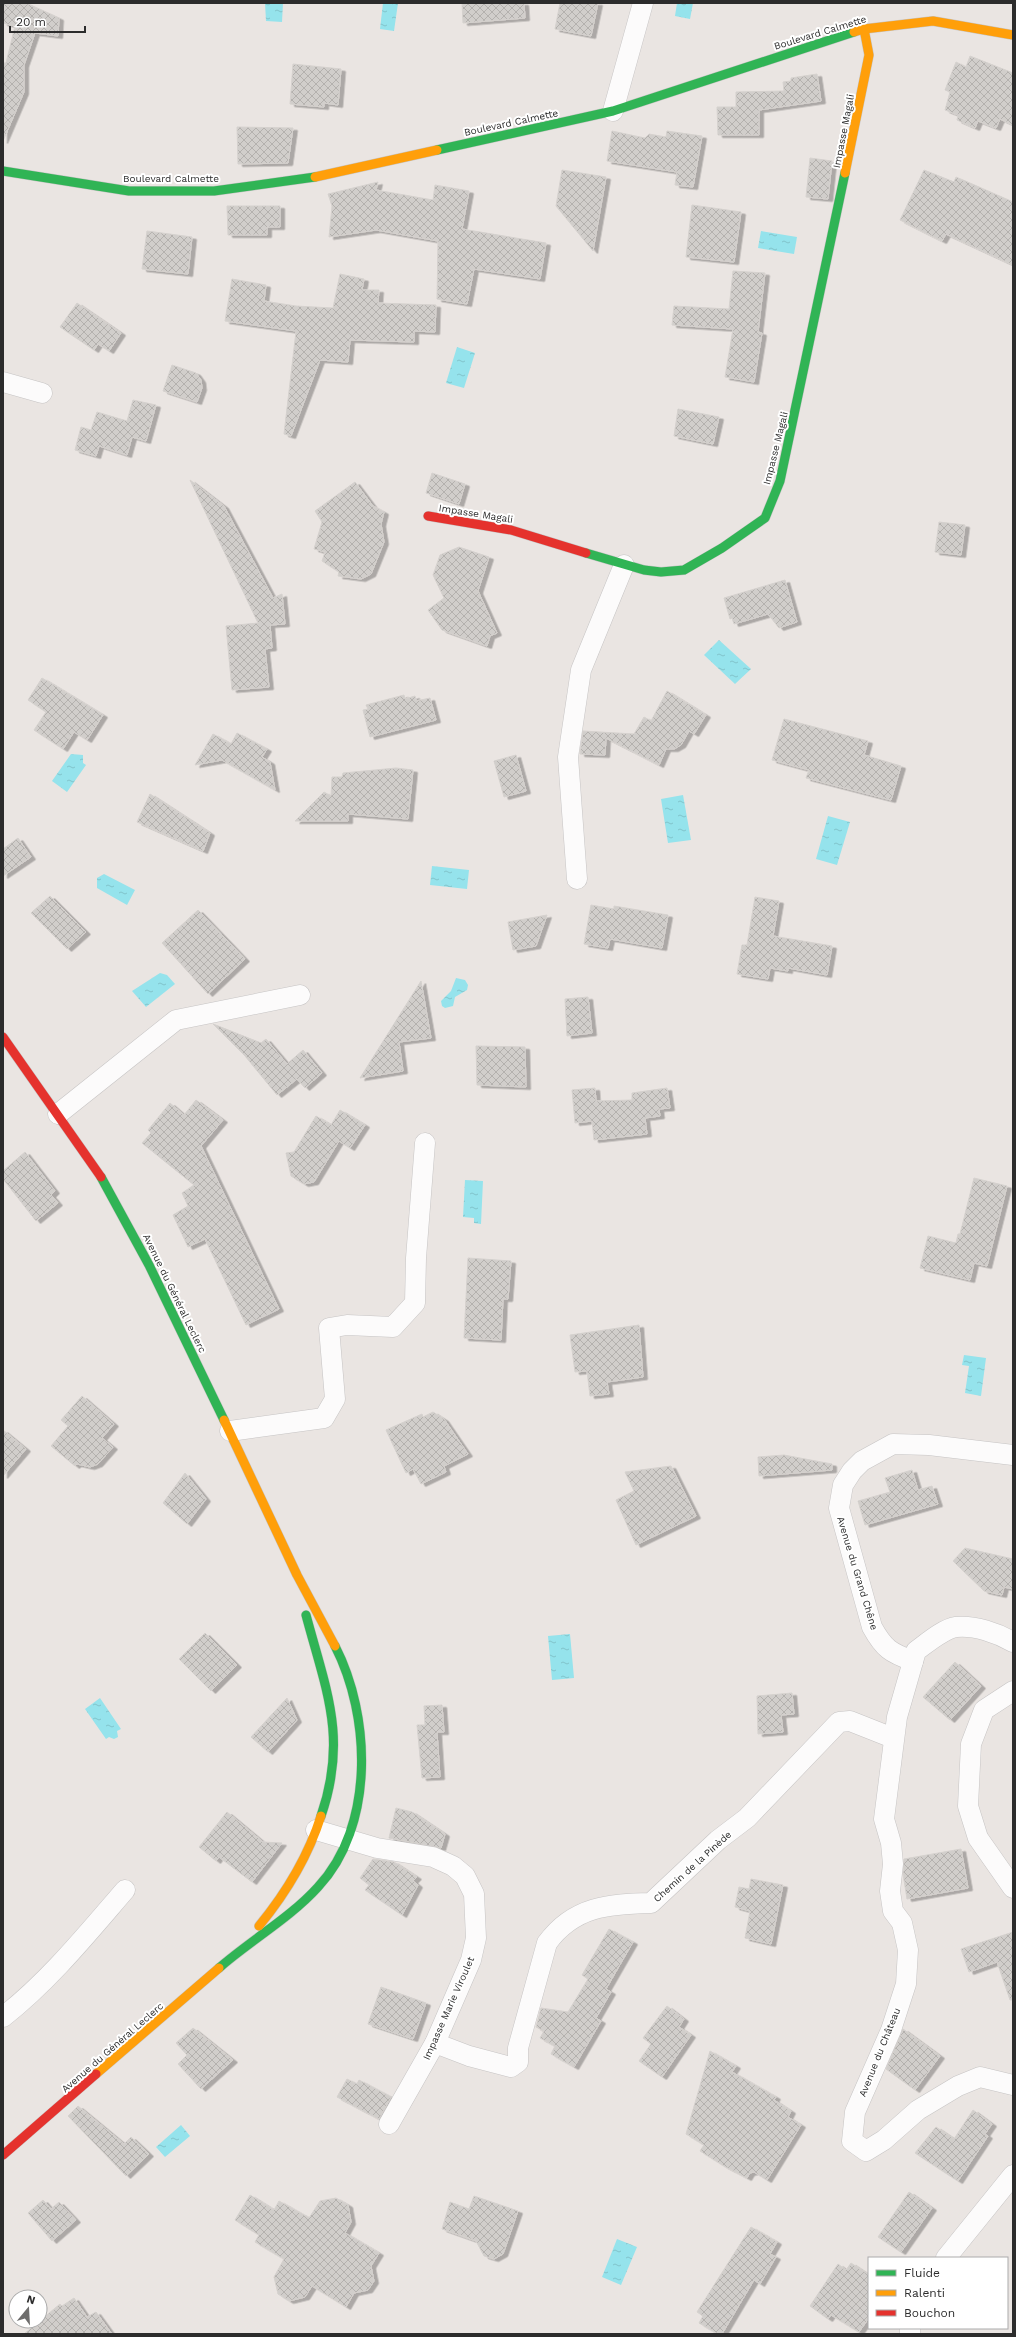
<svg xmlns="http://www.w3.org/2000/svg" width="1016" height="2337" font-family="'Work Sans',sans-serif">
  <defs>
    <pattern id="water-ripples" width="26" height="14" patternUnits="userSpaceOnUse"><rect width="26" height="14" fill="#95e3ec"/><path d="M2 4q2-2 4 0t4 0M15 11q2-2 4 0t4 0" fill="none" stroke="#81c3cb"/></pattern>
    <pattern id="building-cross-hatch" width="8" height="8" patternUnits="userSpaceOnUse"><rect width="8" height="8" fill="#d1cecb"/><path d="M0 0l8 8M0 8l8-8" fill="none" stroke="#b4b1ae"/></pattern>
    <filter id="shadow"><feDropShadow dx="4.5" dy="2.5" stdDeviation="0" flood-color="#0004"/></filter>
  </defs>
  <rect width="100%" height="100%" fill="#eae5e2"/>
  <!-- water -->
  <g fill="url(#water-ripples)">
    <path d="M 265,3 L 283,3 L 282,22 L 266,21 Z"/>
    <path d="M 383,3 L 398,3 L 394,31 L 380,29 Z"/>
    <path d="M 677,3 L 693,3 L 690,19 L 675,16 Z"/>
    <path d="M 761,231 L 797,237 L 794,254 L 758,248 Z"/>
    <path d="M 457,347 L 475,353 L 464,388 L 446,383 Z"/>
    <path d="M 719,640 L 751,669 L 735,684 L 704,655 Z"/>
    <path d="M 71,754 L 83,755 L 83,763 L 86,765 L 67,792 L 52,781 Z"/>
    <path d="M 683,795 L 691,840 L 668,843 L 661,799 Z"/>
    <path d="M 828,816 L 850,822 L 837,865 L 816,859 Z"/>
    <path d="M 432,866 L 469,870 L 467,889 L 430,885 Z"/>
    <path d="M 104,874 L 135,890 L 127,905 L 97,888 L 97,878 Z"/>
    <path d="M 160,973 L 167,975 L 175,984 L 146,1007 L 132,991 Z"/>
    <path d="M 456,978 L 465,980 L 468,985 L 467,990 L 455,997 L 453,1006 L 445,1008 L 442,1006 L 441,1001 L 451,991 Z"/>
    <path d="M 465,1180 L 483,1181 L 481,1224 L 474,1223 L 474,1218 L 463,1217 Z"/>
    <path d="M 964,1355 L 986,1358 L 981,1396 L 965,1393 L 969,1366 L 962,1365 Z"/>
    <path d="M 570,1634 L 574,1678 L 552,1680 L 548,1636 Z"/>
    <path d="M 100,1698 L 121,1729 L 117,1731 L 118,1737 L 114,1739 L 109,1737 L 106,1739 L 85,1709 Z"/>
    <path d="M 181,2125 L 190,2136 L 165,2157 L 156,2147 Z"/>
    <path d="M 617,2239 L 637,2247 L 621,2285 L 602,2277 Z"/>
  </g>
  <!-- building -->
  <g fill="url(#building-cross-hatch)" stroke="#d5d1ce" filter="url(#shadow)">
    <path d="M 3,3 L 26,3 L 59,18 L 58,36 L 35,33 L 24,65 L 24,92 L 3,141 L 3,63 L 6,63 L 15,26 L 3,23 Z"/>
    <path d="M 462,3 L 524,3 L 525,18 L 463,23 Z"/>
    <path d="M 560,3 L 598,3 L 591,36 L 555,29 Z"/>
    <path d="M 970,56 L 1013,73 L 1013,125 L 1000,119 L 996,128 L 978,121 L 975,128 L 957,120 L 958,115 L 945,110 L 950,92 L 945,90 L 956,62 L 966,67 Z"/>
    <path d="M 293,64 L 341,69 L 338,105 L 324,103 L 324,107 L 290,104 Z"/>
    <path d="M 817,74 L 821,101 L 759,110 L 759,135 L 718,135 L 717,107 L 736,107 L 736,92 L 784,91 L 783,82 L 791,81 L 791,78 Z"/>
    <path d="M 237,127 L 293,128 L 288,163 L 238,164 Z"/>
    <path d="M 612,131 L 645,138 L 649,134 L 666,137 L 667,131 L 702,136 L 693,187 L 675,185 L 677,172 L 607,161 Z"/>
    <path d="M 810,158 L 832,161 L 828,199 L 806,197 Z"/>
    <path d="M 562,170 L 606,177 L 593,251 L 556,206 Z"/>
    <path d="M 924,170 L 954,182 L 956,177 L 1013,202 L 1013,265 L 946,234 L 942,241 L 900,220 Z"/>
    <path d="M 378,182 L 376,190 L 433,200 L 435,185 L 469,191 L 462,229 L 546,243 L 540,279 L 474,269 L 467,304 L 437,299 L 438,241 L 376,230 L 329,237 L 332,206 L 328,194 Z"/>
    <path d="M 692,205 L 741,212 L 734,262 L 686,257 Z"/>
    <path d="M 227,206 L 280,206 L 280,227 L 267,227 L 267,235 L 228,235 Z"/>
    <path d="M 147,231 L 192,237 L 188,274 L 142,269 Z"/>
    <path d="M 733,271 L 765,273 L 758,332 L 762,333 L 754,382 L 725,377 L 733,329 L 672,325 L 674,306 L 729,309 Z"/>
    <path d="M 340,274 L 364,279 L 362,290 L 379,290 L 378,303 L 436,305 L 435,332 L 414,331 L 414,342 L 350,340 L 348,362 L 320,360 L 291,436 L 284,434 L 296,331 L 225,321 L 232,279 L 266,285 L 264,301 L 296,306 L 333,308 Z"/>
    <path d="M 77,303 L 121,333 L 109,351 L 98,344 L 94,350 L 60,327 Z"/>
    <path d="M 172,365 L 196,373 L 201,380 L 202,388 L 197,402 L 163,391 Z"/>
    <path d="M 133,400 L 156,405 L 146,441 L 132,437 L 127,455 L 99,446 L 96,456 L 75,450 L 81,427 L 91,430 L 97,412 L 127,421 Z"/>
    <path d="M 678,409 L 719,417 L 713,444 L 674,436 Z"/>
    <path d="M 432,473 L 465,484 L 459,504 L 426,493 Z"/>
    <path d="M 190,480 L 224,506 L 273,598 L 282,594 L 285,624 L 270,625 L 272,648 L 265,649 L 269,687 L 232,690 L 226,626 L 258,623 Z"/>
    <path d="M 355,482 L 373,506 L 384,512 L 381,524 L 384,542 L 371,574 L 361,579 L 338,576 L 339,572 L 322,561 L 325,552 L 314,549 L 322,522 L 315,511 Z"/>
    <path d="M 939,522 L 965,525 L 961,555 L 935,552 Z"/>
    <path d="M 459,547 L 489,557 L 478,591 L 497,633 L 490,636 L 487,646 L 442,630 L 428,610 L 444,598 L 433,575 L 440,555 Z"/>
    <path d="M 785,580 L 797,622 L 779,628 L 768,614 L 734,624 L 732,618 L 730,619 L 724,598 Z"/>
    <path d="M 42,678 L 103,715 L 87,740 L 74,732 L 63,749 L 34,730 L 46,712 L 28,700 Z"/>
    <path d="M 667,691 L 706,715 L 694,734 L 689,731 L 681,745 L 674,749 L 666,749 L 659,765 L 606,738 L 605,755 L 580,754 L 583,731 L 634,734 L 644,717 L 651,721 Z"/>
    <path d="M 404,695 L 405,699 L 415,696 L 416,701 L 430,698 L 436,720 L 370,737 L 363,710 L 368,709 L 366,705 Z"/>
    <path d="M 784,719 L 868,741 L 864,755 L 901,766 L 891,800 L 806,778 L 809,770 L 772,760 Z"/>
    <path d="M 237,733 L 267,749 L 262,757 L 270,762 L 275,790 L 222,760 L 195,765 L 213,734 L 231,744 Z"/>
    <path d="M 516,755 L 526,791 L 504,797 L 494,761 Z"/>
    <path d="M 396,768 L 413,770 L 408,819 L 348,814 L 348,821 L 295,821 L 324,792 L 331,796 L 332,777 L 342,777 L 343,773 Z"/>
    <path d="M 150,794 L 210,833 L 203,851 L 137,822 Z"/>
    <path d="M 18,838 L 31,857 L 3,876 L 3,849 Z"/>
    <path d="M 50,896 L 86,932 L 67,949 L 31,913 Z"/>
    <path d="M 755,897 L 779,901 L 773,936 L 832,946 L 827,975 L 788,968 L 788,971 L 770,968 L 768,979 L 737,974 L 742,945 L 747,945 Z"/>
    <path d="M 591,905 L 614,909 L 614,906 L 668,915 L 662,948 L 610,939 L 608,948 L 584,944 Z"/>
    <path d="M 198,910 L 245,959 L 208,994 L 162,943 Z"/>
    <path d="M 547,915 L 536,946 L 513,950 L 508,922 Z"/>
    <path d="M 421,981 L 431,1038 L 399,1042 L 403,1071 L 360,1078 Z"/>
    <path d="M 588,997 L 592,1033 L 567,1036 L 565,999 Z"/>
    <path d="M 213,1024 L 261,1043 L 266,1039 L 287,1064 L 303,1050 L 322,1073 L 305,1088 L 297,1079 L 277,1095 L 245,1056 Z"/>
    <path d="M 476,1046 L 525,1047 L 526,1087 L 477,1085 Z"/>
    <path d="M 595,1088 L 596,1101 L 632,1100 L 632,1093 L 667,1088 L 670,1108 L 659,1109 L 660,1116 L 645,1118 L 647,1134 L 594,1140 L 592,1121 L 575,1123 L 572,1090 Z"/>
    <path d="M 196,1100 L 223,1120 L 201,1146 L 279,1309 L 246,1325 L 205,1239 L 188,1247 L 173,1215 L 188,1206 L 182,1193 L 194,1185 L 142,1143 L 151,1133 L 148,1130 L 170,1103 L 184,1115 Z"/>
    <path d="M 340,1110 L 365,1125 L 350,1148 L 339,1141 L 314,1182 L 304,1184 L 291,1176 L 286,1153 L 294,1152 L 316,1116 L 331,1125 Z"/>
    <path d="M 25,1152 L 55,1191 L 51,1195 L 58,1203 L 36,1221 L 3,1179 L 3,1171 Z"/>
    <path d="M 974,1178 L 1007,1186 L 987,1266 L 974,1263 L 970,1280 L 920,1268 L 928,1236 L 956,1243 L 958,1234 L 960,1234 Z"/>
    <path d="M 468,1258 L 511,1261 L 508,1299 L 503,1299 L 501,1340 L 464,1338 Z"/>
    <path d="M 639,1325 L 643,1377 L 607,1382 L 609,1394 L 590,1396 L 587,1371 L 575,1372 L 570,1335 Z"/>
    <path d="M 82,1396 L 114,1424 L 102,1438 L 113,1447 L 98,1464 L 90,1467 L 77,1464 L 75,1466 L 51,1446 L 68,1426 L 61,1420 Z"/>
    <path d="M 433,1412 L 444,1419 L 468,1454 L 444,1466 L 446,1472 L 421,1484 L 413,1469 L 406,1473 L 386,1430 L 422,1414 L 423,1417 Z"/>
    <path d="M 3,1430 L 26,1449 L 3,1476 Z"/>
    <path d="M 784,1455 L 832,1464 L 832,1470 L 759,1476 L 758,1457 Z"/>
    <path d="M 671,1466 L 696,1516 L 636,1545 L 616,1500 L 634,1491 L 625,1472 Z"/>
    <path d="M 912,1470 L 918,1490 L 932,1486 L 938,1504 L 865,1525 L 858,1501 L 890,1492 L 885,1478 Z"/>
    <path d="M 185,1473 L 206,1499 L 187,1524 L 163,1503 Z"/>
    <path d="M 965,1548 L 1013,1559 L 1013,1589 L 1004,1587 L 1002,1595 L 984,1591 L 953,1561 Z"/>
    <path d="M 205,1633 L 237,1665 L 211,1691 L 179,1659 Z"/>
    <path d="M 955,1662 L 981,1686 L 950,1720 L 923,1697 Z"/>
    <path d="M 792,1693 L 794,1714 L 781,1715 L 783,1732 L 758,1734 L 757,1696 Z"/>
    <path d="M 287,1698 L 297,1720 L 268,1752 L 251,1737 Z"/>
    <path d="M 442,1705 L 444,1732 L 437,1732 L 440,1777 L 422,1778 L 417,1725 L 425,1725 L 424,1706 Z"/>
    <path d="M 396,1808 L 412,1812 L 445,1834 L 441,1848 L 389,1838 Z"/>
    <path d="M 227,1812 L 263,1842 L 282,1843 L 252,1882 L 219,1857 L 216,1861 L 199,1847 Z"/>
    <path d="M 961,1849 L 968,1888 L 907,1899 L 903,1874 L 904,1859 Z"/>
    <path d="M 373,1859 L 394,1862 L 417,1877 L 413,1881 L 418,1885 L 402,1915 L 365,1890 L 369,1885 L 360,1878 Z"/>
    <path d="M 751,1879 L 783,1885 L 771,1944 L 745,1938 L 750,1911 L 735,1907 L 739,1887 L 749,1889 Z"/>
    <path d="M 609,1929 L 633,1942 L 606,1989 L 611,1992 L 596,2018 L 601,2021 L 574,2067 L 551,2054 L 555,2046 L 540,2038 L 544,2031 L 536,2027 L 541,2008 L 568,2012 L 588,1979 L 582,1975 Z"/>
    <path d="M 1013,1932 L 1013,2000 L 1010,2000 L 997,1962 L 969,1972 L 961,1949 Z"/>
    <path d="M 381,1987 L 426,2003 L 413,2039 L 368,2024 Z"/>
    <path d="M 667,2006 L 684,2019 L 679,2027 L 691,2035 L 662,2077 L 639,2061 L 651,2044 L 643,2038 Z"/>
    <path d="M 193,2028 L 233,2060 L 201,2089 L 178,2064 L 187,2055 L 176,2043 Z"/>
    <path d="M 903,2029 L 940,2056 L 915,2090 L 886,2069 Z"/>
    <path d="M 710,2051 L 736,2066 L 732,2072 L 776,2097 L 774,2100 L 791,2111 L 788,2117 L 801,2125 L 767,2180 L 754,2172 L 750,2173 L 747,2178 L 724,2166 L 700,2151 L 704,2145 L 686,2134 Z"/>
    <path d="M 347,2079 L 357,2084 L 359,2080 L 391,2097 L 379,2119 L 337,2097 Z"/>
    <path d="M 78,2106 L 124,2144 L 131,2137 L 149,2154 L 126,2176 L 68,2116 Z"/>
    <path d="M 973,2110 L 992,2124 L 985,2134 L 988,2136 L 958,2181 L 915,2153 L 936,2127 L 954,2139 Z"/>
    <path d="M 909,2192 L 932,2208 L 901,2252 L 878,2237 Z"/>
    <path d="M 250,2195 L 274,2210 L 279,2201 L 309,2218 L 320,2201 L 336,2198 L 348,2205 L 351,2222 L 345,2233 L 379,2253 L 371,2266 L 374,2281 L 368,2290 L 354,2293 L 346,2307 L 312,2286 L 305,2297 L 289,2301 L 278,2294 L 274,2277 L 284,2259 L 255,2242 L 259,2235 L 235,2220 Z"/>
    <path d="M 474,2196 L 518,2211 L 503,2254 L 494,2259 L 484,2256 L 476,2241 L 442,2229 L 450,2202 L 469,2209 Z"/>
    <path d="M 43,2200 L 51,2209 L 59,2202 L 76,2220 L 52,2241 L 28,2213 Z"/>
    <path d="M 751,2227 L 777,2242 L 770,2254 L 776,2257 L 760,2284 L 754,2280 L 722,2334 L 718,2334 L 699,2323 L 703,2316 L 697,2312 Z"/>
    <path d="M 851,2263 L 869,2275 L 869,2318 L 859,2332 L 831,2315 L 828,2319 L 810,2306 L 838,2264 L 846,2270 Z"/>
    <path d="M 74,2298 L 87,2317 L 96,2312 L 112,2334 L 24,2334 L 60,2304 L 62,2306 Z"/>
  </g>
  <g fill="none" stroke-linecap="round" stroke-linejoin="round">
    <!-- street casing -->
    <g stroke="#c6c4c4" stroke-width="21">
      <g id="street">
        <path d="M 613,111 L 643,3"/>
        <path d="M 3,382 L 42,393"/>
        <path d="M 577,879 L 568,757 L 581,670 L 624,565"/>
        <path d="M 58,1114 L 176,1020 L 300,995"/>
        <path d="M 230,1431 L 324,1418 L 335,1399 L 329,1328 L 347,1325 L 393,1327 L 415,1303 L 416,1258 L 425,1143"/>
        <path d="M 1013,1642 C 997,1633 975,1625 956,1627 C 943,1629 927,1643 916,1651 L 897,1717 L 884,1819 L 891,1843 L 893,1864 L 890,1891 L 893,1911 L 902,1923 L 908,1950 L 906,1984 L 891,2030 L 855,2112 L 852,2141 L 866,2151 L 884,2140 L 918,2110 L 958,2086 L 980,2077 L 1013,2085"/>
        <path d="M 913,1661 C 891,1653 884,1649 872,1627 L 839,1508 L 843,1485 L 852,1471 L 862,1461 L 893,1444 L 929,1445 L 1013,1455"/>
        <path d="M 1013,1691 L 984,1710 L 971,1744 L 968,1806 L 978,1838 L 1013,1888"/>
        <path d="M 316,1830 L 377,1848 L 433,1857 L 453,1866 L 465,1876 L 474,1894 L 476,1938 L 471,1960 L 435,2043 L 389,2124"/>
        <path d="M 3,2017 C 49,1981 87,1934 125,1890"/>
        <path d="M 435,2043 L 469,2056 L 511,2067 L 518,2062 L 518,2048 L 547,1943 C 574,1906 609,1904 651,1903 L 718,1840 L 747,1818 L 839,1722 L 850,1721 L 893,1738"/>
        <path d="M 946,2258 L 1013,2175"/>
        <path d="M 910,2328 L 910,2334"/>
      </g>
    </g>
    <!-- fast casing -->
    <g stroke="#c6c4c4" stroke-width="10">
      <g id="fast">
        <path d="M 437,150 L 613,111 L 854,32"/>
        <path d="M 3,171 L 129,191 L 214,191 L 315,177"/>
        <path d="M 586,553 L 644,570 L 661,572 L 684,570 L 722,548 L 765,518 L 780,481 L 845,173"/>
        <path d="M 101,1177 L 149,1265 L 224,1420"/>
        <path d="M 306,1615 C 326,1690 348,1738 321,1816"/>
        <path d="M 219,1968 C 251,1940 290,1918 318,1887 C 375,1826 371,1716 335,1646"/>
      </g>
    </g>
    <!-- slow casing -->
    <g stroke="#c6c4c4" stroke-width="10">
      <g id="slow">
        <path d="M 854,32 L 864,29 L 933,21 L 1013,35"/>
        <path d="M 845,173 L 869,55 L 864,29"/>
        <path d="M 315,177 L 437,150"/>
        <path d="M 224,1420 L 297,1575 L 335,1646"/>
        <path d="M 259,1926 C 286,1893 308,1857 321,1816"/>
        <path d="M 96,2074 L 219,1968"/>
      </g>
    </g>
    <!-- jam casing -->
    <g stroke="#c6c4c4" stroke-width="10">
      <g id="jam">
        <path d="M 428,516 L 511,530 L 586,553"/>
        <path d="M 3,1037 L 101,1177"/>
        <path d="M 3,2155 L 96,2074"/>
      </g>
    </g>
    <!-- street -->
    <use href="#street" stroke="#fcfbfb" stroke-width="20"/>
    <!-- fast -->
    <use href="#fast" stroke="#30b455" stroke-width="9"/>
    <!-- slow -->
    <use href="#slow" stroke="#ff9f0a" stroke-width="9"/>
    <!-- jam -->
    <use href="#jam" stroke="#e5322d" stroke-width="9"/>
  </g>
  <g text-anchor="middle" stroke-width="4" stroke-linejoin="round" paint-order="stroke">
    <!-- street labels -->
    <g font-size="10" fill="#2c2c2c" stroke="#fff">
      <text transform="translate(820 32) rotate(-17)" y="4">Boulevard Calmette</text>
      <text transform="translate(511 122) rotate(-12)" y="4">Boulevard Calmette</text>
      <text transform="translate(843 131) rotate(-79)" y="4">Impasse Magali</text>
      <text x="171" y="182">Boulevard Calmette</text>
      <text transform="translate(775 448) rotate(-76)" y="4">Impasse Magali</text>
      <text transform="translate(476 513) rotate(9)" y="4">Impasse Magali</text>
      <text transform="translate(175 1293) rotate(64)" y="4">Avenue du Général Leclerc</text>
      <text transform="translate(858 1573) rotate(73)" y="4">Avenue du Grand Chêne</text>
      <text transform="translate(692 1866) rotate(-42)" y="4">Chemin de la Pinède</text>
      <text transform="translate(448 2008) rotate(-66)" y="4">Impasse Marie Viroulet</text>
      <text transform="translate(112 2047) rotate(-41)" y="4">Avenue du Général Leclerc</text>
      <text transform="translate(879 2052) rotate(-68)" y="4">Avenue du Château</text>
    </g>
  </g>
  <!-- border -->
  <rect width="1016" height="2337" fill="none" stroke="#2c2c2c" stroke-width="8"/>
  <!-- legend -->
  <rect x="868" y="2257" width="140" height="72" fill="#ffffff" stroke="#ababab"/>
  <rect x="876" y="2270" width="20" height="6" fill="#30b455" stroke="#ababab"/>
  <text x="904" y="2277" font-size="12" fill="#2c2c2c">Fluide</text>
  <rect x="876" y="2290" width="20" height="6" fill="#ff9f0a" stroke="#ababab"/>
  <text x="904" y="2297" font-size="12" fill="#2c2c2c">Ralenti</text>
  <rect x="876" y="2310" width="20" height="6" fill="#e5322d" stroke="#ababab"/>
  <text x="904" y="2317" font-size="12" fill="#2c2c2c">Bouchon</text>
  <!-- north arrow -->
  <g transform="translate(28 2309) rotate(18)"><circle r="19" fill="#ffffff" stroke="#ababab"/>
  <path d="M0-3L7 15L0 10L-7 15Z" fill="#6e6d6c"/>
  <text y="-6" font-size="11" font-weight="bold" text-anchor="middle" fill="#2c2c2c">N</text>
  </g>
  <!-- scale -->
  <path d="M10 26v6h75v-6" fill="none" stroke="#2c2c2c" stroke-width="2"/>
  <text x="16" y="26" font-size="12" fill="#2c2c2c" stroke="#ffffff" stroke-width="3" paint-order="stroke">20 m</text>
</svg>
